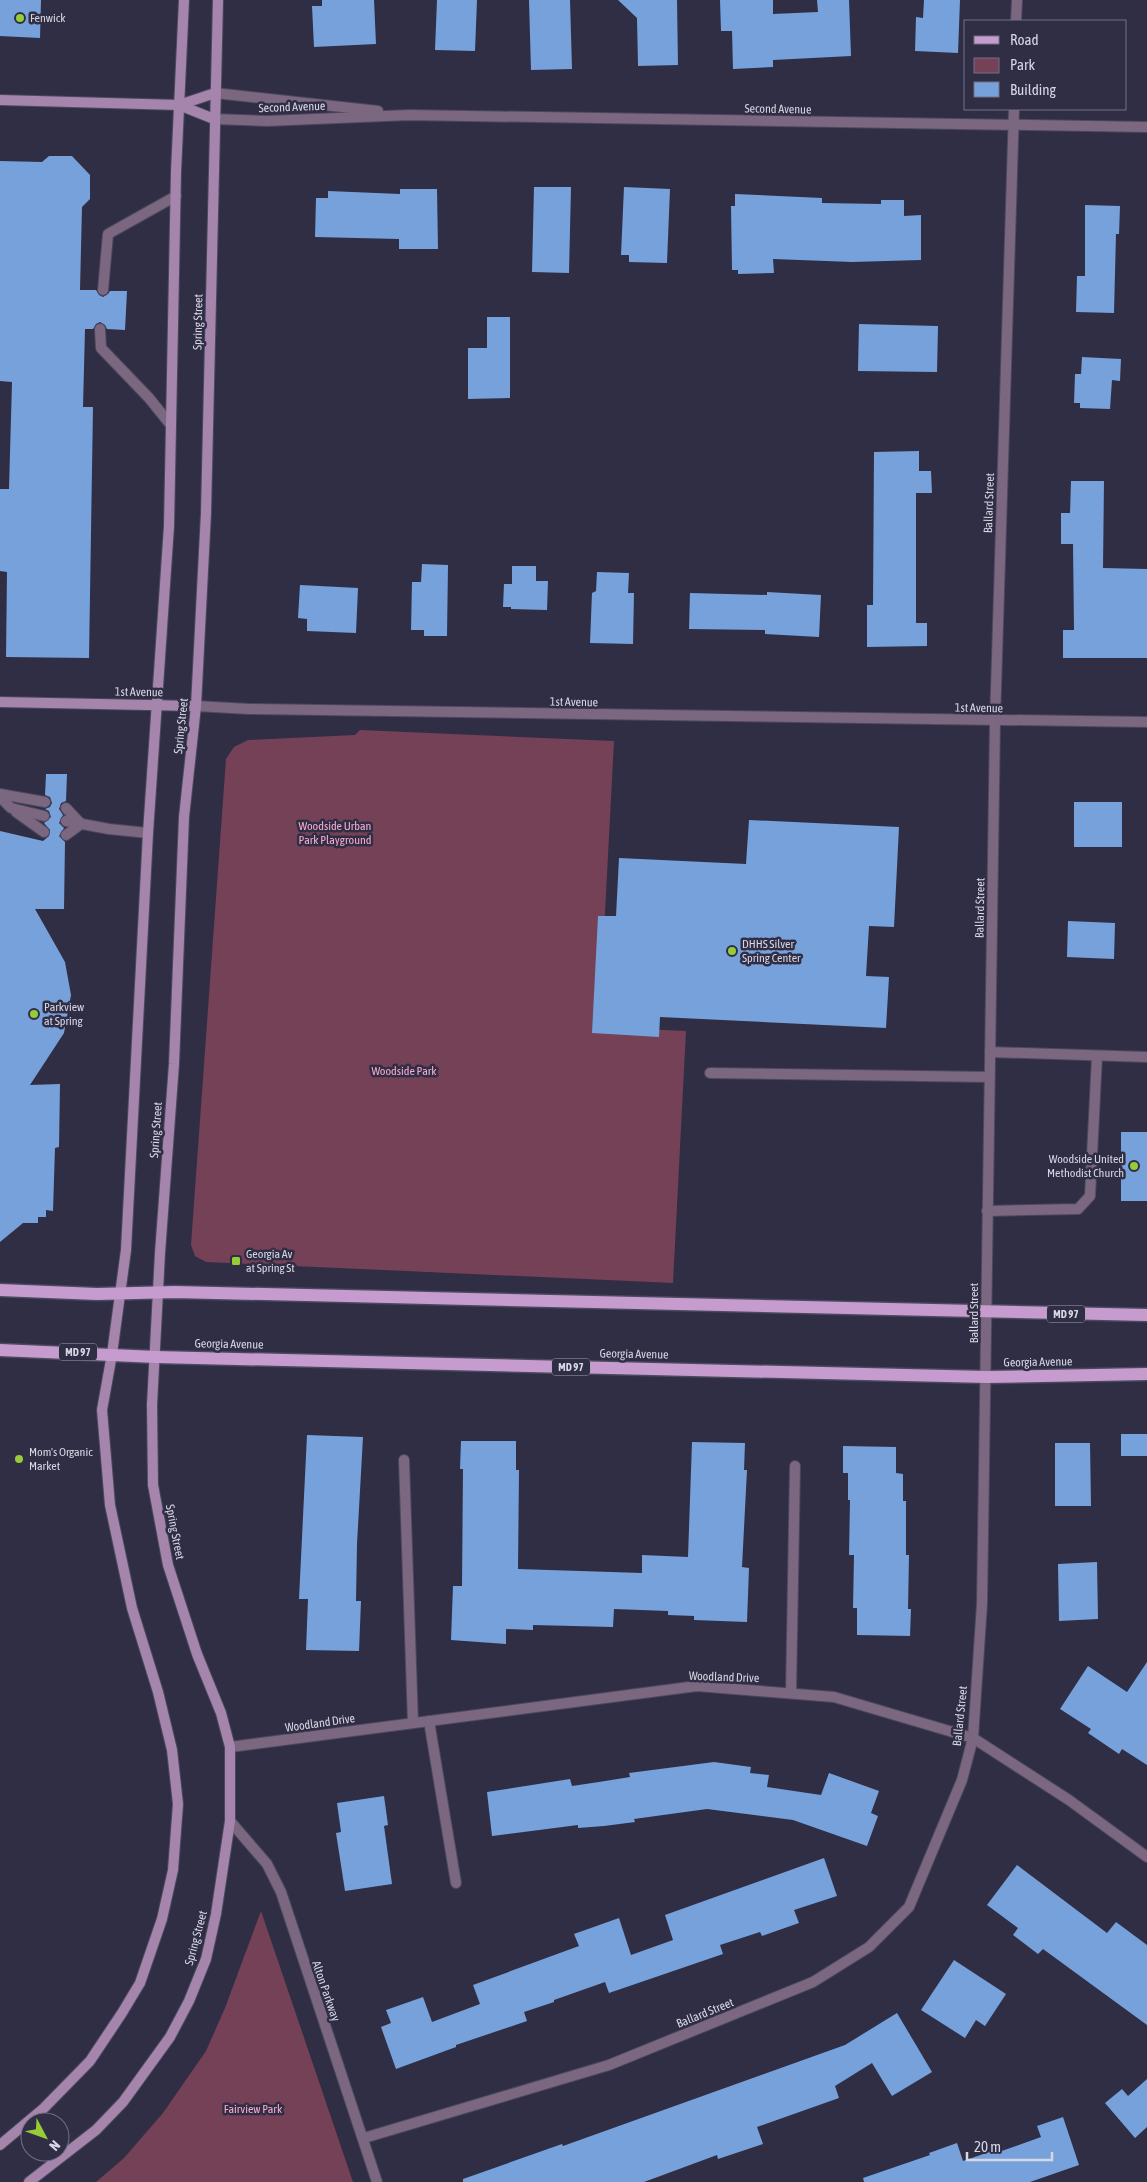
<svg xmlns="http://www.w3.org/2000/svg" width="1147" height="2182" font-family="'Asap Condensed',sans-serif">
  <rect width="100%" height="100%" fill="#302e45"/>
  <!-- green -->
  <g fill="#744157">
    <path d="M 360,730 L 614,741 L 599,1027 L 686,1031 L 673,1283 L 206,1262 L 195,1256 L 191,1245 L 226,759 L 234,747 L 248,740 L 355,735 Z"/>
    <path d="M 261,1911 L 353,2182 L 96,2182 L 124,2158 L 163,2113 L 206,2051 L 225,2008 Z"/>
  </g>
  <!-- building -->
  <g fill="#76a1db">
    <path d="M 0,0 L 41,0 L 40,38 L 0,36 Z"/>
    <path d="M 322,0 L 374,0 L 376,44 L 314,47 L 312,6 L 322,6 Z"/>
    <path d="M 437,0 L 477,0 L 475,51 L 435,50 Z"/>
    <path d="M 529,0 L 570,0 L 572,69 L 531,70 Z"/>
    <path d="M 618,0 L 677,0 L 678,65 L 638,66 L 637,18 Z"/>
    <path d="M 720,0 L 773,0 L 773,14 L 818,12 L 817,0 L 849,0 L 851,56 L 773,60 L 773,67 L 733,69 L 732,31 L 721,31 Z"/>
    <path d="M 924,0 L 960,0 L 958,53 L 915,51 L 916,17 L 923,18 Z"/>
    <path d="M 49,156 L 72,156 L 90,175 L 90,199 L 82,207 L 80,290 L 96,290 L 99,295 L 103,297 L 108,294 L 110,291 L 127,291 L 125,330 L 107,329 L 105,325 L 100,322 L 96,324 L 93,329 L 85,329 L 83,407 L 93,407 L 89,658 L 6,657 L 7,572 L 0,571 L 0,489 L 9,489 L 12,382 L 0,381 L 0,161 L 42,162 Z"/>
    <path d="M 534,187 L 571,187 L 569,273 L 532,272 Z"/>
    <path d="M 624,187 L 670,189 L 667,263 L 629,262 L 629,255 L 621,255 Z"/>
    <path d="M 400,189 L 437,189 L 438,249 L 399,249 L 399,239 L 315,237 L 316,198 L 328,198 L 328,191 L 400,194 Z"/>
    <path d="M 735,194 L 822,198 L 822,203 L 881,204 L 881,200 L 904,200 L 904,216 L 921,215 L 921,260 L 852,262 L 773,259 L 774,273 L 738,274 L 738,270 L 732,270 L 731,206 L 735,206 Z"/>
    <path d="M 1085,205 L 1120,206 L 1119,234 L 1116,234 L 1114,313 L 1076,312 L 1077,276 L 1085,276 Z"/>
    <path d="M 487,317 L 510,317 L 510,398 L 468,399 L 468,348 L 487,348 Z"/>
    <path d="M 859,324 L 938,326 L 937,372 L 858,371 Z"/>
    <path d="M 1082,357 L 1121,359 L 1120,381 L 1112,380 L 1110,409 L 1080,408 L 1080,403 L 1074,403 L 1075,374 L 1081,374 Z"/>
    <path d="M 919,451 L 919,471 L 931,471 L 932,493 L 916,493 L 916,623 L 927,623 L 927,646 L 867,647 L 867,605 L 873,605 L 874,452 Z"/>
    <path d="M 1071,481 L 1104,481 L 1103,568 L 1147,569 L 1147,658 L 1063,658 L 1063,630 L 1074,630 L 1073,544 L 1061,544 L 1061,513 L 1070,513 Z"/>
    <path d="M 422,564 L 448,565 L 447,636 L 424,636 L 424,630 L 411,630 L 412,582 L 421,582 Z"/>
    <path d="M 512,566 L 536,566 L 536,581 L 548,581 L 547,610 L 511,609 L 511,607 L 503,607 L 504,584 L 512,584 Z"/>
    <path d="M 597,572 L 629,573 L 628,593 L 634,593 L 633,644 L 590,643 L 592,593 L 596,591 Z"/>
    <path d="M 300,585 L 358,588 L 356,633 L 307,631 L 307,619 L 298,618 Z"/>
    <path d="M 767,592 L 821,595 L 819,637 L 765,634 L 765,630 L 689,629 L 690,593 L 767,595 Z"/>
    <path d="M 46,774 L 67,774 L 66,801 L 61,803 L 59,809 L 63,815 L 59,823 L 64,828 L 59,836 L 65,842 L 64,909 L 35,909 L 65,962 L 71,995 L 64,1033 L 30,1085 L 60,1084 L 59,1147 L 55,1148 L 53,1211 L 46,1210 L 46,1217 L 38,1217 L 38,1223 L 23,1223 L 0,1242 L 0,831 L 43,841 L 49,836 L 50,830 L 44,823 L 51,817 L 49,811 L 45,809 L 50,807 L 52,803 L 50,797 L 45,795 Z"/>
    <rect x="1074" y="802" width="48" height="45"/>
    <path d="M 749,820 L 899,827 L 894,927 L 869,926 L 866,976 L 889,977 L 886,1028 L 660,1017 L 659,1037 L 592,1033 L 598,916 L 616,916 L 619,858 L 746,864 Z"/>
    <path d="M 1068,921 L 1115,923 L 1114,959 L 1067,957 Z"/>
    <rect x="1121" y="1132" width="26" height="69"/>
    <rect x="1121" y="1434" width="26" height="22"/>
    <path d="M 307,1435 L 363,1437 L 357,1544 L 356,1601 L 361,1601 L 359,1651 L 306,1650 L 308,1599 L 299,1599 Z"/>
    <path d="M 461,1441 L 516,1441 L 516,1470 L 519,1470 L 518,1569 L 642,1573 L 642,1555 L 688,1557 L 692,1442 L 745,1443 L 744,1470 L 747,1470 L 742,1567 L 749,1568 L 747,1622 L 694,1620 L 694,1616 L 668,1615 L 668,1611 L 614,1609 L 613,1627 L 533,1625 L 533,1630 L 506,1629 L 506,1644 L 451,1640 L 453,1586 L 462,1586 L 463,1469 L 460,1469 Z"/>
    <path d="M 1055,1443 L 1090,1443 L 1091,1506 L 1055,1506 Z"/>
    <path d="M 843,1446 L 896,1447 L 896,1473 L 903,1474 L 903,1501 L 906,1501 L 906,1555 L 909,1555 L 908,1609 L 911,1609 L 910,1636 L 857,1635 L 857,1608 L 853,1608 L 854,1555 L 849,1555 L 850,1500 L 848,1500 L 848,1473 L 843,1473 Z"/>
    <path d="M 1097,1562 L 1098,1619 L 1059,1621 L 1058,1564 Z"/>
    <path d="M 1147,1662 L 1147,1765 L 1122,1749 L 1119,1754 L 1088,1733 L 1091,1729 L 1060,1709 L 1088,1666 L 1127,1692 Z"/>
    <path d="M 714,1762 L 751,1767 L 750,1773 L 769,1775 L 767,1787 L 821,1795 L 829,1773 L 879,1791 L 871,1813 L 878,1816 L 867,1846 L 793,1820 L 707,1809 L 634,1819 L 635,1822 L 604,1826 L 578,1828 L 578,1825 L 492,1836 L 487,1792 L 570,1779 L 572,1786 L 599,1782 L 630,1777 L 629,1773 Z"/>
    <path d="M 384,1796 L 388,1825 L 384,1826 L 392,1884 L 345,1891 L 336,1833 L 341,1832 L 337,1803 Z"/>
    <path d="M 824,1858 L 837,1896 L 794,1910 L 799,1923 L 762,1936 L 760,1932 L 720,1945 L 723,1954 L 609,1993 L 605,1982 L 554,2000 L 554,2002 L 524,2012 L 527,2021 L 456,2045 L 456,2047 L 396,2069 L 381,2027 L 391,2023 L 386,2010 L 423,1997 L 432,2022 L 480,2004 L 473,1985 L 579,1946 L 574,1934 L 619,1918 L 631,1955 L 673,1940 L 665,1915 Z"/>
    <path d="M 1017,1865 L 1107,1933 L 1116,1922 L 1147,1945 L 1147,2025 L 1043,1949 L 1038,1954 L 1013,1935 L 1018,1928 L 987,1905 Z"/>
    <path d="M 954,1960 L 1006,1994 L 985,2026 L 976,2020 L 965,2038 L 921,2010 Z"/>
    <path d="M 897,2013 L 932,2072 L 892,2096 L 872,2063 L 835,2086 L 839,2098 L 757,2127 L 763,2144 L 718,2159 L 717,2155 L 644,2182 L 463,2182 L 463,2179 L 562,2144 L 563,2146 L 845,2045 Z"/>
    <path d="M 1147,2079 L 1147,2127 L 1135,2138 L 1105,2103 L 1122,2089 L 1128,2096 Z"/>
    <path d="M 1063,2117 L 1079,2165 L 1030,2182 L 864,2182 L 863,2178 L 930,2155 L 929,2153 L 957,2143 L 963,2161 L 995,2150 L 996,2153 L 1041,2137 L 1037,2126 Z"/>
  </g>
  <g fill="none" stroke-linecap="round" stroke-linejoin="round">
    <!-- lane casing -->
    <g stroke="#4b495f" stroke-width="12">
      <g id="lane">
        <path d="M 103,290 L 108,234 L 176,196"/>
        <path d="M 100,329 L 101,348 L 149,398 L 170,424"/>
        <path d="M 0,794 L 45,802"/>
        <path d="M 0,797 L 11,808 L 44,816"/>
        <path d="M 16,812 L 44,832"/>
        <path d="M 66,821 L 109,829 L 148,833"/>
        <path d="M 66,835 L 81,824 L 66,808"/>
        <path d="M 990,1052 L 1147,1057"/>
        <path d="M 710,1073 L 989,1077"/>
        <path d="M 987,1211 L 1078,1209 L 1090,1196 L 1097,1056"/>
        <path d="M 404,1460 L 413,1723"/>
        <path d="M 791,1693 L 795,1466"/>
        <path d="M 429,1721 L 456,1883"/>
      </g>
    </g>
    <!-- street casing -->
    <g stroke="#4b495f" stroke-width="12">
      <g id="street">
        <path d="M 1016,21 L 1017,0"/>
        <path d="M 215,93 L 378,111"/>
        <path d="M 214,119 L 267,121 L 409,115 L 1147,127"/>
        <path d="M 196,706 L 249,709 L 1147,722"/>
        <path d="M 230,1747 L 697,1686 L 834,1697 L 973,1738 L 1069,1800 L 1147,1857"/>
        <path d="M 230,1821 L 267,1864 L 281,1892 L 377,2182"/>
        <path d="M 364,2138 L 609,2065 L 813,1982 L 869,1947 L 909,1907 L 962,1780 L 973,1738 L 982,1604 L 995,721 L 1014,109"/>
      </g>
    </g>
    <!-- secondary casing -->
    <g stroke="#4b495f" stroke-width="12">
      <g id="secondary">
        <path d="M 0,100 L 179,105 L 215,93"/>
        <path d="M 179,105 L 214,119"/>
        <path d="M 0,702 L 196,706"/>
        <path d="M 0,2145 L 44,2108 L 90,2061 L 122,2013 L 140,1983 L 162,1919 L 173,1870 L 178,1804 L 172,1750 L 158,1692 L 132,1608 L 110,1505 L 102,1410 L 112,1354 L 126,1250 L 148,833 L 169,526 L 176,172 L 184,0"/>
        <path d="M 29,2182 L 96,2130 L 123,2102 L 170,2037 L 189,2001 L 206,1959 L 216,1914 L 230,1821 L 230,1747 L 221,1713 L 197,1654 L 168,1565 L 153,1485 L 152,1405 L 160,1253 L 174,1064 L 184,817 L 196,706 L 206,513 L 218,0"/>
      </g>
    </g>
    <!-- primary casing -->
    <g stroke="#4b495f" stroke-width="15">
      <g id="primary">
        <path d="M 0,1290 L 97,1294 L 175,1292 L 1147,1315"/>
        <path d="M 0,1350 L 156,1357 L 987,1377 L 1147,1374"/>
      </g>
    </g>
    <!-- lane -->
    <use href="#lane" stroke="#7b677f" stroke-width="10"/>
    <!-- street -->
    <use href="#street" stroke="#7b677f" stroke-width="10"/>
    <!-- secondary -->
    <use href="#secondary" stroke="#a585ab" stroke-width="10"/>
    <!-- primary -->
    <use href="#primary" stroke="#c59ccd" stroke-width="12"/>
  </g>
  <!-- markers -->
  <g fill="#96cc39" stroke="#302e45" stroke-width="2">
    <circle cx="20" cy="18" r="5"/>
    <circle cx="732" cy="951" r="5"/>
    <circle cx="34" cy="1014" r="5"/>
    <circle cx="1134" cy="1166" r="5"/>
    <rect x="231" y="1256" width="10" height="10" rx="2.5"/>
    <circle cx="19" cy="1459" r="5"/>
  </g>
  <g text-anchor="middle" stroke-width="5" stroke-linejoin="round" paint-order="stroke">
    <!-- shield labels -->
    <g fill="#302e45" stroke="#a5a4b5" stroke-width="1">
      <rect x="1047" y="1305.5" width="38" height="17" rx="4"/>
      <rect x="59" y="1343.5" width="38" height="17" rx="4"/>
      <rect x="552" y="1358.5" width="38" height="17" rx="4"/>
    </g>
    <g font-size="11" font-weight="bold" fill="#d7d6e5">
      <text x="1066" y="1318">MD 97</text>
      <text x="78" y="1356">MD 97</text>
      <text x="571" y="1371">MD 97</text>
    </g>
    <!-- poi labels -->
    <g font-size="12" fill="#d7d6e5" stroke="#302e45" text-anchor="start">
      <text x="30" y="22">Fenwick</text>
      <text x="742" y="948">DHHS Silver<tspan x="742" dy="14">Spring Center</tspan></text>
      <text x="44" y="1011">Parkview<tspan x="44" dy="14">at Spring</tspan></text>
      <text x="1124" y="1163" text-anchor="end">Woodside United<tspan x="1124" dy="14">Methodist Church</tspan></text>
      <text x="246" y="1258">Georgia Av<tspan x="246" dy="14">at Spring St</tspan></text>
      <text x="29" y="1456">Mom's Organic<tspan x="29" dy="14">Market</tspan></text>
    </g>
    <!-- street labels -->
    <g font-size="12" fill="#d7d6e5" stroke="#302e45">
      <text transform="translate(292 107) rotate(-2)" y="4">Second Avenue</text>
      <text transform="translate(778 109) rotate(1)" y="4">Second Avenue</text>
      <text transform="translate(198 322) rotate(-89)" y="4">Spring Street</text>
      <text transform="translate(989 503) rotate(-88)" y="4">Ballard Street</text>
      <text transform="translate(139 692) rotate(1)" y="4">1st Avenue</text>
      <text transform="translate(574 702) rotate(1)" y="4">1st Avenue</text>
      <text transform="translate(979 708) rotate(1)" y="4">1st Avenue</text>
      <text transform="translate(181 726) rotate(-84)" y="4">Spring Street</text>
      <text transform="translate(980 908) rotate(-89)" y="4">Ballard Street</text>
      <text transform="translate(156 1130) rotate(-86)" y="4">Spring Street</text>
      <text transform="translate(974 1313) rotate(-90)" y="4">Ballard Street</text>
      <text transform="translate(229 1344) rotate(1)" y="4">Georgia Avenue</text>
      <text transform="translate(634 1354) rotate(1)" y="4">Georgia Avenue</text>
      <text transform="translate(1038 1362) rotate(-1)" y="4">Georgia Avenue</text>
      <text transform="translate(175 1532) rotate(79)" y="4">Spring Street</text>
      <text transform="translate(724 1677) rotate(2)" y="4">Woodland Drive</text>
      <text transform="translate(960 1716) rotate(-84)" y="4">Ballard Street</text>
      <text transform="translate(320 1723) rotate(-8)" y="4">Woodland Drive</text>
      <text transform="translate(196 1938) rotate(-75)" y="4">Spring Street</text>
      <text transform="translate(326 1991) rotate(71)" y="4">Alton Parkway</text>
      <text transform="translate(705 2013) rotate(-22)" y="4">Ballard Street</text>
    </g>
    <!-- park labels -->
    <g font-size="12" fill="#fbabcc" stroke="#302e45">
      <text x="335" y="830">Woodside Urban<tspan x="335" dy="14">Park Playground</tspan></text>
      <text x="404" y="1075">Woodside Park</text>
      <text x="253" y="2113">Fairview Park</text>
    </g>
  </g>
  <!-- legend -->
  <rect x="964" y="20" width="162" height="90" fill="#302e45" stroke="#737185"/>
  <rect x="974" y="36" width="25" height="8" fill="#c59ccd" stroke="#737185"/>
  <text x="1010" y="45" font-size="15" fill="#d7d6e5">Road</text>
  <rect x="974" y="58" width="25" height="15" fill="#744157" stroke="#737185"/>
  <text x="1010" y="70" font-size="15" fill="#d7d6e5">Park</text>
  <rect x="974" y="82" width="25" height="15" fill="#76a1db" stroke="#737185"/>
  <text x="1010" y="95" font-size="15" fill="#d7d6e5">Building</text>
  <!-- north arrow -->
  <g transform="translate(45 2137) rotate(131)"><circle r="24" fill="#302e45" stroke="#737185"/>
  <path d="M0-4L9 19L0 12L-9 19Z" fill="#96cc39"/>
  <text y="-8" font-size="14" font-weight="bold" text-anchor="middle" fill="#d7d6e5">N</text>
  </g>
  <!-- scale -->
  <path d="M967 2152v8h85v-8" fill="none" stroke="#d7d6e5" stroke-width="2.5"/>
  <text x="974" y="2152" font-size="15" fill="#d7d6e5" stroke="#302e45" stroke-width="4" paint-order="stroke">20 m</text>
</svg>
